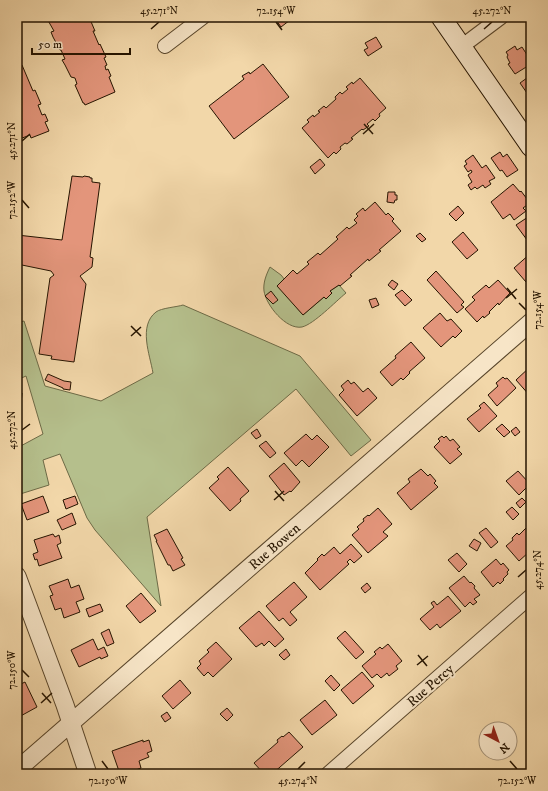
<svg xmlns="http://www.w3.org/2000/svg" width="548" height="791" font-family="'IM FELL DW Pica',serif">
  <rect width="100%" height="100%" fill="#f2d7a9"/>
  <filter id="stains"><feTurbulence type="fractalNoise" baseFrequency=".005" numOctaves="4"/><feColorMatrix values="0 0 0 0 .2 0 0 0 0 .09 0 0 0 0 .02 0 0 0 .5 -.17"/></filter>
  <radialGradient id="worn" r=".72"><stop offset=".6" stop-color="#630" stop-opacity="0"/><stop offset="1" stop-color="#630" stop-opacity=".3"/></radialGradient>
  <!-- green -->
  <g fill="#b5bf8c" stroke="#6d6a46">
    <path d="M 270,267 L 281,275 L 285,280 L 278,286 L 303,315 L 324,297 L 326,299 L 332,293 L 330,291 L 339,285 L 346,293 C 335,302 314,324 302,327 C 286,330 266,305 264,291 C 263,283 266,275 270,267 Z"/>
    <path d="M 183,305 L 300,356 L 371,440 L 351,456 L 296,389 L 147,517 L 161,606 L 95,530 L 87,518 L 60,454 L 43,460 L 49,485 L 17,495 L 17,448 L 43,434 L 26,376 L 17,380 L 17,323 L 24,321 L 45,386 L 101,401 L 153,373 C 150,355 138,326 156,312 C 161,308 177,307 183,305 Z"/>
  </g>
  <!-- building -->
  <g fill="#e3957b" stroke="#251400">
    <path d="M 46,17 L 89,17 L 95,31 L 93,31 L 99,45 L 100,44 L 106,57 L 104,58 L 107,65 L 105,66 L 106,70 L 108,69 L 111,76 L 109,77 L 115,92 L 85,105 L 84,103 L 83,103 L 75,85 L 77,84 L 75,78 L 71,77 L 65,65 L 62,60 L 65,59 L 61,50 L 60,50 L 53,37 L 51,32 L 54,31 Z"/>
    <path d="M 274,17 L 294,17 L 281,27 Z"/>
    <path d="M 376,37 L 382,47 L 368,56 L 364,50 L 368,48 L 365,43 Z"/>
    <path d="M 515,46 L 517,50 L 522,47 L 531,61 L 531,64 L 515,74 L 508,64 L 510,63 L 507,57 L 508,55 L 506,52 Z"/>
    <path d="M 263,64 L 289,97 L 234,139 L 209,106 L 244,79 L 242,76 L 249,72 L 250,74 Z"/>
    <path d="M 22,65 L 33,91 L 35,90 L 41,104 L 38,105 L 42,115 L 45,114 L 48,121 L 45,122 L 49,131 L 31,138 L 30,135 L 17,140 L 17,67 Z"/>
    <path d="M 531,75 L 531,95 L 529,96 L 520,83 Z"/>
    <path d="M 360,78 L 386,108 L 379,114 L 380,116 L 375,121 L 373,119 L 367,124 L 369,126 L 363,130 L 362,129 L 351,138 L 353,139 L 347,144 L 345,143 L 340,147 L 341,149 L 336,154 L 334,152 L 328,158 L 302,128 L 309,122 L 307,120 L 313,115 L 314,117 L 320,112 L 318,111 L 324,106 L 326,108 L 336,99 L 335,97 L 340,92 L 342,94 L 348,89 L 346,87 L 352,82 L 353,84 Z"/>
    <path d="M 500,152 L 503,157 L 507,154 L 518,170 L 507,177 L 502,170 L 500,171 L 491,158 Z"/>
    <path d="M 473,155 L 482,168 L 486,165 L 495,178 L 489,181 L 491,184 L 485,188 L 483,185 L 477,189 L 475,187 L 471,190 L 468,185 L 472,182 L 468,175 L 472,172 L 471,170 L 468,172 L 464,166 L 467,164 L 465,161 Z"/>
    <path d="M 320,159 L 325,165 L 315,174 L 310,167 Z"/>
    <path d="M 72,176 L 83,177 L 84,176 L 90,177 L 90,178 L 92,178 L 92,182 L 100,183 L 90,257 L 93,258 L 92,267 L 80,276 L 86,284 L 74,362 L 51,359 L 52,356 L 39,354 L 50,278 L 54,275 L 51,271 L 17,264 L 17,235 L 62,240 Z"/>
    <path d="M 513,184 L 520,192 L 521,191 L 530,203 L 523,208 L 526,211 L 514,220 L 510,214 L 503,219 L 491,202 Z"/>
    <path d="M 388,192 L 395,192 L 395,195 L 397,195 L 397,200 L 395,200 L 394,203 L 387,202 Z"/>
    <path d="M 375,202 L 386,215 L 388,213 L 394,219 L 392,221 L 401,231 L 379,250 L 381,251 L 369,261 L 368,259 L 350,275 L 352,276 L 340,286 L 339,285 L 330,291 L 332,293 L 326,299 L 324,297 L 303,315 L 277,286 L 293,270 L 297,274 L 309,264 L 307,262 L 318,253 L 320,255 L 338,239 L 336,237 L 347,227 L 349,229 L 357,223 L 354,220 L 358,216 L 356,214 L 363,208 L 365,211 Z"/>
    <path d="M 458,206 L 464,213 L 456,221 L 449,214 Z"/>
    <path d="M 531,215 L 531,243 L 530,244 L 516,225 Z"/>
    <path d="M 463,232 L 478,250 L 467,259 L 452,242 Z"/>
    <path d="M 420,233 L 426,239 L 422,242 L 416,236 Z"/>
    <path d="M 531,253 L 531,277 L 526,282 L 514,268 Z"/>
    <path d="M 436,271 L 464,302 L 461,305 L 464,307 L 457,313 L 427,280 Z"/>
    <path d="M 392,280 L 398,284 L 394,290 L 388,285 Z"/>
    <path d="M 498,280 L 510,293 L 499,305 L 498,303 L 489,312 L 490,313 L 484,318 L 483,316 L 477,322 L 465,309 L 475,300 L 472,297 L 486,285 L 489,288 Z"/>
    <path d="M 402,290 L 412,300 L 405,306 L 395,295 Z"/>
    <path d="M 271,291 L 278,300 L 273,304 L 265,296 Z"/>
    <path d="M 376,298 L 379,305 L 372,308 L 369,300 Z"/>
    <path d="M 440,313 L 447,321 L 451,319 L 462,331 L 455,338 L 453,336 L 441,347 L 423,328 Z"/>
    <path d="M 411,342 L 425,358 L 409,372 L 410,373 L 403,380 L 401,378 L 392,386 L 380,372 L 396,358 L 395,356 Z"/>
    <path d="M 531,366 L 531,397 L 516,380 Z"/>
    <path d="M 48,374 L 64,381 L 71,382 L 70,390 L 63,389 L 63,388 L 45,380 Z"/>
    <path d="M 503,377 L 505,379 L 507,378 L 516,388 L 497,406 L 488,395 L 498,386 L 496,383 Z"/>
    <path d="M 348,380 L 351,384 L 354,382 L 363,392 L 368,388 L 377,398 L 357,416 L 339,395 L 344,390 L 341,386 Z"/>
    <path d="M 17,393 L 22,393 L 21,404 L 17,404 L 17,408 Z"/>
    <path d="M 484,402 L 497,416 L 479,432 L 467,419 L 481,408 L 479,406 Z"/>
    <path d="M 502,424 L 510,432 L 504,437 L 496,429 Z"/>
    <path d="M 516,427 L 520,432 L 515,436 L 511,431 Z"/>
    <path d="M 257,429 L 261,436 L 256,439 L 251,433 Z"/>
    <path d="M 306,434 L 312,440 L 317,435 L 329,447 L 309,467 L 302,460 L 296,466 L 284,453 Z"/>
    <path d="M 442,436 L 444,438 L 446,436 L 450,441 L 453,439 L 460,447 L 457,449 L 462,454 L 450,464 L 434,447 L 440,441 L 438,439 Z"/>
    <path d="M 266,441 L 276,453 L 270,458 L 259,446 Z"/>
    <path d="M 284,463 L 300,482 L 291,492 L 290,491 L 284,495 L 269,476 Z"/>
    <path d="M 228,467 L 249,491 L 240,499 L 241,501 L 230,511 L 209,488 L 219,479 L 217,477 Z"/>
    <path d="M 421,469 L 428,476 L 430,474 L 436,481 L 434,483 L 438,487 L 411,510 L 397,493 L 410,482 L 408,479 Z"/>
    <path d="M 518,471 L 530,484 L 519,495 L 506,481 Z"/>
    <path d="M 43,496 L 49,512 L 27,520 L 21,504 Z"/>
    <path d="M 75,496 L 78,504 L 66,509 L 63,500 Z"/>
    <path d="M 522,498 L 526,502 L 520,508 L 516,503 Z"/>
    <path d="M 512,507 L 519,514 L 513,520 L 506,512 Z"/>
    <path d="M 378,508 L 392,524 L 383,532 L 388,536 L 368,553 L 352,535 L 359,529 L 357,527 L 364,521 L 363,519 L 368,515 L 369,516 Z"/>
    <path d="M 72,513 L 76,524 L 62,530 L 57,520 Z"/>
    <path d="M 486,528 L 498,542 L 491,548 L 479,533 Z"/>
    <path d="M 526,528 L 531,534 L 531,554 L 529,552 L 519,561 L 506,546 L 513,540 L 512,538 L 517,533 L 519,535 Z"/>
    <path d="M 167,529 L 183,558 L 181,559 L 185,565 L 173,571 L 170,565 L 168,565 L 156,541 L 157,541 L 154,535 Z"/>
    <path d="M 53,534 L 55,537 L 59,535 L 61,543 L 57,545 L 62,558 L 39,566 L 37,559 L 35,560 L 33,554 L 38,552 L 34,540 Z"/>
    <path d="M 474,539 L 481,543 L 477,551 L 469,546 Z"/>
    <path d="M 351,544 L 362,556 L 354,563 L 350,559 L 347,562 L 349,564 L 320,590 L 305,573 L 318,560 L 317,559 L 322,554 L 324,556 L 334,547 L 340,554 Z"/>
    <path d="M 457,553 L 467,564 L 459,572 L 448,560 Z"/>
    <path d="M 496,559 L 501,565 L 503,563 L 509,570 L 507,572 L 508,574 L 503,579 L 504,580 L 500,584 L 498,582 L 493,587 L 481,572 Z"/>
    <path d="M 464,576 L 470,583 L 471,582 L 475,586 L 474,588 L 480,595 L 474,599 L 477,602 L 473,605 L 470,602 L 465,607 L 449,588 Z"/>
    <path d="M 68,579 L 71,588 L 79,585 L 84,599 L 76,602 L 80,612 L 64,618 L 61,608 L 55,610 L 50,596 L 53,595 L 49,586 Z"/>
    <path d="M 294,582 L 307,597 L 290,612 L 297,620 L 290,626 L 283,618 L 279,621 L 266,606 Z"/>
    <path d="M 367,583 L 371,588 L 365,593 L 361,588 Z"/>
    <path d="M 141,593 L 156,611 L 140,623 L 126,606 Z"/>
    <path d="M 448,596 L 461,611 L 440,628 L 437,624 L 430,630 L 420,619 L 434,607 L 431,603 L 434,601 L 437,605 Z"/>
    <path d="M 100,604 L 103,611 L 89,617 L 86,609 Z"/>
    <path d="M 259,611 L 284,639 L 275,647 L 269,641 L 264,646 L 262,643 L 256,647 L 239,628 Z"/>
    <path d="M 109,629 L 114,643 L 107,646 L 101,633 Z"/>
    <path d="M 345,631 L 364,652 L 356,659 L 337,638 Z"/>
    <path d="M 93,639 L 98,650 L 104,647 L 108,656 L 101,659 L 100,657 L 79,667 L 71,650 Z"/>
    <path d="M 216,642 L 232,659 L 213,677 L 208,672 L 204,676 L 197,668 L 201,664 L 199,661 L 209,652 L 207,650 Z"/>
    <path d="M 388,644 L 402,661 L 396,666 L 398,669 L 389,676 L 387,673 L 381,678 L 377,674 L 372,678 L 362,666 L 376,654 L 374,652 L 380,647 L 382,649 Z"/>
    <path d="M 286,649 L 290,655 L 284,660 L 279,655 Z"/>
    <path d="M 362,672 L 374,686 L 353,704 L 341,690 Z"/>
    <path d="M 331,675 L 340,685 L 334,691 L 325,681 Z"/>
    <path d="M 180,680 L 191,693 L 173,709 L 162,696 Z"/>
    <path d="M 25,682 L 37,707 L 17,718 L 17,686 Z"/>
    <path d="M 325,700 L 337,715 L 312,735 L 300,720 Z"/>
    <path d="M 227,708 L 233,715 L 227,721 L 220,714 Z"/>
    <path d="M 167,712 L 171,718 L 165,722 L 161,716 Z"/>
    <path d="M 289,732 L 303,747 L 272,774 L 264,774 L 254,763 L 278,742 L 277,740 L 282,736 L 283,737 Z"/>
    <path d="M 143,740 L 143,742 L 149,740 L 152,751 L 147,753 L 149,757 L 139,761 L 141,768 L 125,774 L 120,774 L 112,751 Z"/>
  </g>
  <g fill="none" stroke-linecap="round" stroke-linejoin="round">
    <!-- minor casing -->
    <g stroke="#58452a" stroke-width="16">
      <g id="minor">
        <path d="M 165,46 L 203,17"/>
        <path d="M 461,47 L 501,17"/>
        <path d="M 328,774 L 531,596"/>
      </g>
    </g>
    <!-- tertiary casing -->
    <g stroke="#58452a" stroke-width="19">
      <g id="tertiary">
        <path d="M 17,576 L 65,705 L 88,774"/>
        <path d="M 17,770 L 531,322"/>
      </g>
    </g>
    <!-- secondary casing -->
    <g stroke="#251400" stroke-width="21">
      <path id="secondary" d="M 441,17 L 531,147"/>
    </g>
    <!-- minor -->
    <use href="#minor" stroke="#f7e5c7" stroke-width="14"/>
    <!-- tertiary -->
    <use href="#tertiary" stroke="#f7e5c7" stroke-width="17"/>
    <!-- secondary -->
    <use href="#secondary" stroke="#f7e5c7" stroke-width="19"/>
  </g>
  <!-- ticks -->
  <path fill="none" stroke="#251400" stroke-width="1.5" d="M 276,22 L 282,30M 151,29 L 159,22M 484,29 L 492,22M 364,124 L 373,134M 363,134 L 374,124M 22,141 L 30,134M 22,200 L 29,208M 507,288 L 516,299M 506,298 L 517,289M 519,303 L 526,310M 131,326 L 141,336M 131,336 L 141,327M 22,430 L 30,424M 275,491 L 284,501M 274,500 L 284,491M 518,577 L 526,570M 418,655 L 427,666M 417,665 L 428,656M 22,670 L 29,677M 42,693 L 51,703M 41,703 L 52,693M 102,761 L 108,769M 510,761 L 517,769M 298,769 L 305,762"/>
  <g text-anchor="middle" stroke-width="4" stroke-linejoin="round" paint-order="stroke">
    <!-- street labels -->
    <g font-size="14" fill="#251400" stroke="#f7e5c7">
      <text transform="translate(274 546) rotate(-41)" y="5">Rue Bowen</text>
      <text transform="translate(430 685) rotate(-41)" y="5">Rue Percy</text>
    </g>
  </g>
  <!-- margin -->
  <rect width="548" height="791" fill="none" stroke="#f2d7a9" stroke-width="44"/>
  <!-- north arrow -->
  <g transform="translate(498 741) rotate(139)"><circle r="19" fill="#f7e5c7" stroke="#a39177"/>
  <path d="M0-3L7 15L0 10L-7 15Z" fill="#8f2418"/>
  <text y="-6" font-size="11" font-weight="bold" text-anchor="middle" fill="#251400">N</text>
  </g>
  <!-- scale -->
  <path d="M32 48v6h98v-6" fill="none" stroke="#251400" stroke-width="2"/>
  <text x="38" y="48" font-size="12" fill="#251400" stroke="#f7e5c7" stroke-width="3" paint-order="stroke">50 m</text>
  <rect x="22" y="22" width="504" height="747" fill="none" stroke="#251400" stroke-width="1.5"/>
  <g font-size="10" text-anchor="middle" fill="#251400">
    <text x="159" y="14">45.271°N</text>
    <text x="276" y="14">72.154°W</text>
    <text x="492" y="14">45.272°N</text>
    <text transform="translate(11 141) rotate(-90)" y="4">45.271°N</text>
    <text transform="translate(11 200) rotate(-90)" y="4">72.152°W</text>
    <text transform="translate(537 310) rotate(-90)" y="4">72.154°W</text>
    <text transform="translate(11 430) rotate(-90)" y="4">45.272°N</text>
    <text transform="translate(537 570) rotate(-90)" y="4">45.274°N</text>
    <text transform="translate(11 670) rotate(-90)" y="4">72.150°W</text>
    <text x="108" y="784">72.150°W</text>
    <text x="298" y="784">45.274°N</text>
    <text x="517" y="784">72.152°W</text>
  </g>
  <rect width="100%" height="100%" filter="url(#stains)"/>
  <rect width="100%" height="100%" fill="url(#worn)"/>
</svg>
